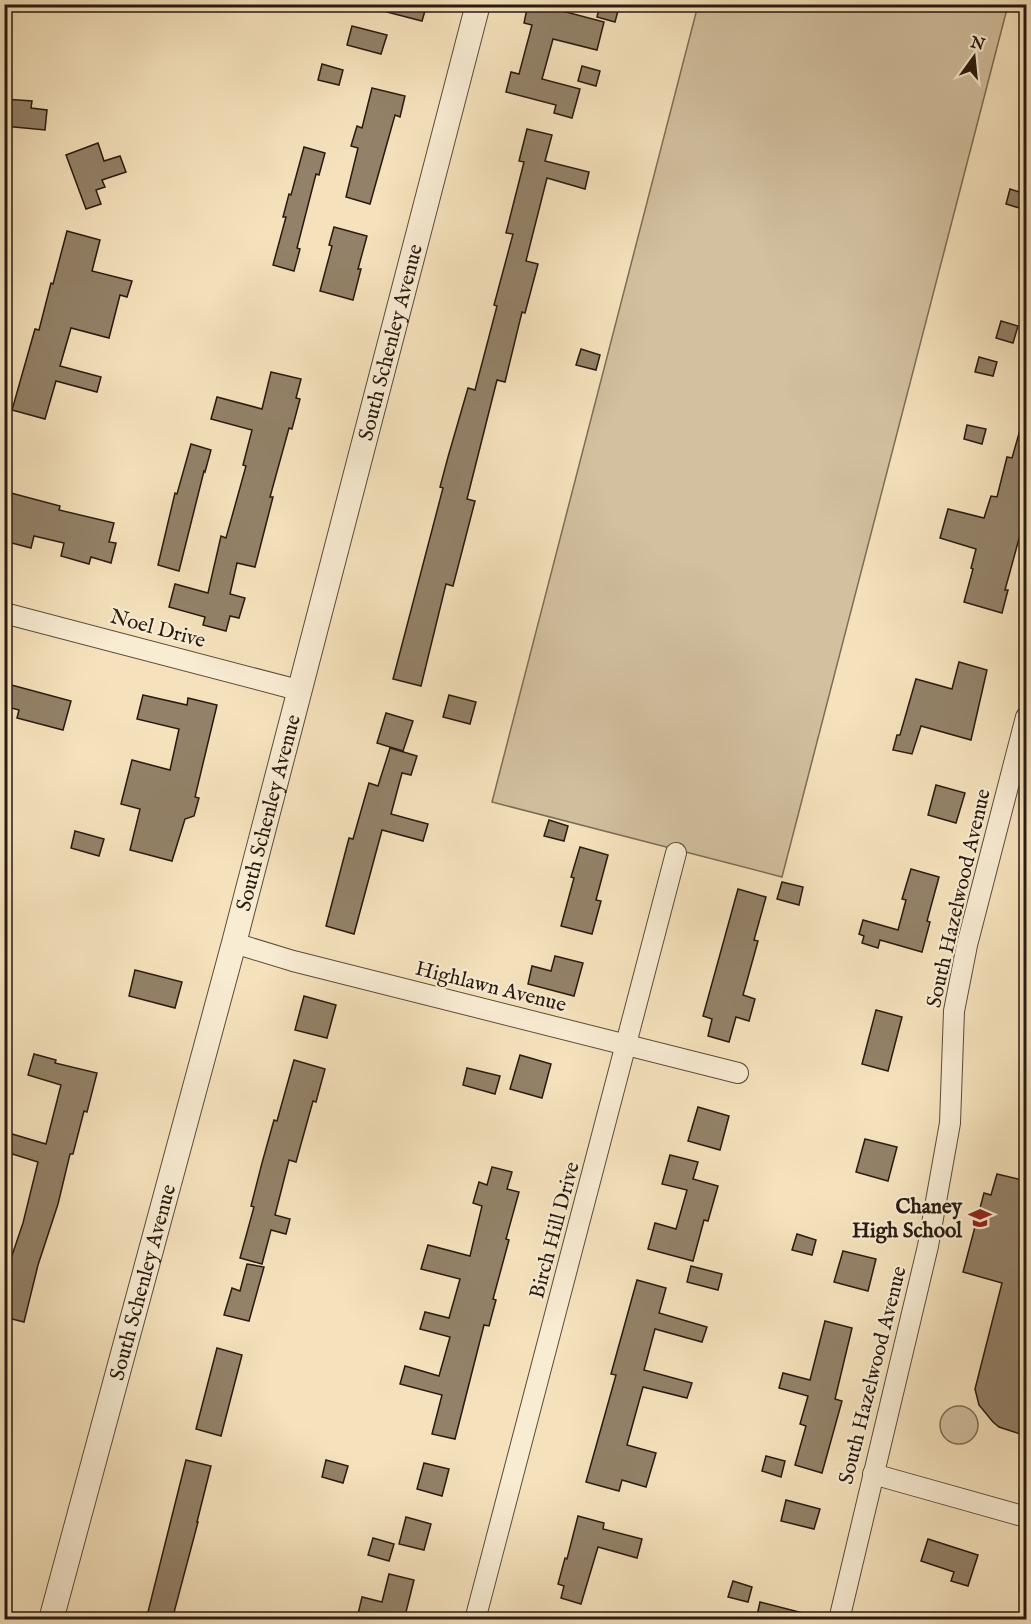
<svg xmlns="http://www.w3.org/2000/svg" width="1031" height="1624" font-family="'IM FELL English',serif">
  <rect width="100%" height="100%" fill="#f5e2bc"/>
  <filter id="stains"><feTurbulence type="fractalNoise" baseFrequency=".00333" numOctaves="4"/><feColorMatrix values="0 0 0 0 .2 0 0 0 0 .09 0 0 0 0 .02 0 0 0 .5 -.17"/></filter>
  <radialGradient id="worn" r=".72"><stop offset=".6" stop-color="#630" stop-opacity="0"/><stop offset="1" stop-color="#630" stop-opacity=".3"/></radialGradient>
  <!-- green -->
  <g fill="#d2c09f" stroke="#7d6d57" stroke-width="1.5">
    <path d="M 698,5 L 1008,5 L 782,877 L 492,802 Z"/>
    <circle cx="959" cy="1425" r="19"/>
  </g>
  <!-- building -->
  <g fill="#938269" stroke="#281a0f" stroke-width="1.5">
    <path d="M 380,4 L 427,4 L 422,21 L 379,10 Z"/>
    <path d="M 528,4 L 536,4 L 604,22 L 597,50 L 553,39 L 542,79 L 580,89 L 572,118 L 554,113 L 556,105 L 506,92 L 511,72 L 519,74 L 532,25 L 524,23 Z"/>
    <path d="M 600,4 L 619,7 L 615,22 L 597,17 Z"/>
    <path d="M 352,26 L 387,35 L 381,54 L 347,45 Z"/>
    <path d="M 322,64 L 343,70 L 339,85 L 318,80 Z"/>
    <path d="M 582,66 L 600,71 L 596,86 L 578,81 Z"/>
    <path d="M 372,88 L 405,96 L 400,117 L 395,115 L 370,204 L 346,197 L 358,148 L 351,146 L 357,126 L 362,128 Z"/>
    <path d="M 4,99 L 32,101 L 31,108 L 47,110 L 45,130 L 4,126 Z"/>
    <path d="M 527,129 L 552,135 L 545,161 L 589,172 L 585,189 L 547,178 L 526,261 L 538,264 L 525,313 L 522,312 L 505,382 L 497,380 L 467,499 L 475,501 L 453,586 L 446,584 L 421,686 L 393,679 L 443,488 L 440,487 L 448,457 L 468,388 L 475,390 L 497,306 L 494,305 L 513,234 L 506,233 L 524,162 L 519,161 Z"/>
    <path d="M 98,143 L 104,161 L 120,156 L 126,172 L 102,180 L 105,187 L 96,190 L 101,204 L 86,209 L 66,155 Z"/>
    <path d="M 304,147 L 325,153 L 319,175 L 316,174 L 297,248 L 300,249 L 294,271 L 273,265 L 286,217 L 283,217 L 289,194 L 291,195 Z"/>
    <path d="M 1010,189 L 1026,194 L 1026,210 L 1006,204 Z"/>
    <path d="M 334,227 L 367,236 L 358,269 L 361,269 L 353,300 L 320,291 L 332,246 L 329,245 Z"/>
    <path d="M 67,231 L 100,240 L 92,271 L 132,281 L 127,297 L 120,295 L 109,338 L 71,328 L 60,366 L 101,377 L 97,392 L 56,381 L 45,419 L 12,410 L 35,329 L 39,330 L 51,283 L 53,284 Z"/>
    <path d="M 1001,321 L 1018,326 L 1013,343 L 996,338 Z"/>
    <path d="M 581,349 L 600,355 L 596,370 L 576,365 Z"/>
    <path d="M 979,357 L 997,362 L 993,376 L 975,372 Z"/>
    <path d="M 271,372 L 301,379 L 296,398 L 300,399 L 292,429 L 289,428 L 270,497 L 273,497 L 255,567 L 237,563 L 230,594 L 245,598 L 239,618 L 230,616 L 226,631 L 203,625 L 205,617 L 169,607 L 175,584 L 208,593 L 221,536 L 226,538 L 246,466 L 243,465 L 252,430 L 211,419 L 217,397 L 262,409 Z"/>
    <path d="M 1022,423 L 1026,424 L 1026,513 L 1005,590 L 1008,590 L 1002,613 L 964,602 L 973,569 L 971,568 L 976,549 L 940,538 L 948,509 L 984,518 L 991,496 L 997,497 L 1007,457 L 1012,458 Z"/>
    <path d="M 967,425 L 986,429 L 982,444 L 964,439 Z"/>
    <path d="M 191,444 L 211,450 L 205,472 L 204,471 L 179,571 L 158,565 L 175,493 L 177,494 Z"/>
    <path d="M 11,493 L 60,506 L 59,510 L 114,523 L 109,542 L 116,543 L 111,563 L 91,557 L 89,564 L 61,556 L 64,543 L 34,536 L 31,548 L 4,541 L 4,517 Z"/>
    <path d="M 959,662 L 987,670 L 971,740 L 921,726 L 912,754 L 893,750 L 897,735 L 900,735 L 916,679 L 952,689 Z"/>
    <path d="M 4,683 L 71,701 L 63,730 L 17,718 L 19,710 L 4,706 Z"/>
    <path d="M 143,695 L 187,705 L 188,698 L 217,705 L 195,797 L 199,798 L 194,816 L 185,819 L 172,861 L 130,850 L 140,809 L 121,804 L 132,760 L 170,770 L 179,729 L 137,719 Z"/>
    <path d="M 449,695 L 476,702 L 470,724 L 443,717 Z"/>
    <path d="M 386,713 L 413,721 L 403,751 L 377,743 Z"/>
    <path d="M 390,748 L 417,756 L 411,775 L 402,773 L 391,814 L 428,824 L 423,841 L 382,830 L 354,934 L 326,926 L 349,838 L 353,839 L 369,783 L 378,786 Z"/>
    <path d="M 936,785 L 965,793 L 956,823 L 928,815 Z"/>
    <path d="M 549,820 L 568,826 L 564,841 L 544,836 Z"/>
    <path d="M 75,831 L 104,839 L 99,856 L 71,848 Z"/>
    <path d="M 580,847 L 608,855 L 596,900 L 601,901 L 592,934 L 561,926 L 574,878 L 571,877 Z"/>
    <path d="M 911,869 L 939,877 L 927,921 L 930,922 L 922,952 L 880,940 L 878,948 L 862,943 L 864,936 L 859,934 L 863,920 L 898,930 L 906,900 L 902,899 Z"/>
    <path d="M 782,882 L 803,887 L 799,905 L 777,899 Z"/>
    <path d="M 738,889 L 766,897 L 754,940 L 758,941 L 743,995 L 755,999 L 749,1021 L 736,1017 L 729,1042 L 708,1036 L 712,1019 L 703,1016 Z"/>
    <path d="M 555,956 L 583,963 L 574,996 L 528,984 L 532,966 L 551,971 Z"/>
    <path d="M 135,970 L 182,982 L 175,1008 L 129,996 Z"/>
    <path d="M 304,996 L 336,1005 L 327,1038 L 295,1030 Z"/>
    <path d="M 876,1010 L 902,1017 L 888,1071 L 862,1064 Z"/>
    <path d="M 34,1054 L 56,1060 L 55,1063 L 97,1073 L 87,1112 L 84,1111 L 73,1154 L 70,1154 L 58,1204 L 38,1265 L 24,1322 L 4,1317 L 4,1279 L 23,1223 L 38,1162 L 6,1152 L 12,1134 L 46,1144 L 61,1085 L 28,1075 Z"/>
    <path d="M 520,1055 L 551,1064 L 542,1098 L 510,1089 Z"/>
    <path d="M 294,1060 L 325,1069 L 316,1102 L 313,1101 L 296,1162 L 289,1160 L 275,1215 L 290,1219 L 286,1234 L 271,1230 L 262,1264 L 240,1258 L 254,1207 L 251,1206 L 262,1163 L 274,1120 L 277,1121 Z"/>
    <path d="M 467,1068 L 500,1076 L 495,1094 L 463,1085 Z"/>
    <path d="M 698,1107 L 729,1116 L 720,1150 L 688,1141 Z"/>
    <path d="M 865,1139 L 897,1147 L 888,1181 L 856,1172 Z"/>
    <path d="M 670,1155 L 698,1162 L 693,1179 L 718,1186 L 708,1221 L 704,1220 L 693,1261 L 648,1249 L 655,1223 L 676,1229 L 687,1190 L 662,1184 Z"/>
    <path d="M 492,1167 L 512,1172 L 507,1189 L 519,1192 L 506,1239 L 509,1240 L 493,1299 L 496,1300 L 489,1326 L 484,1325 L 455,1439 L 432,1434 L 442,1395 L 400,1384 L 405,1366 L 439,1376 L 450,1337 L 420,1329 L 425,1312 L 449,1318 L 460,1279 L 421,1269 L 428,1245 L 470,1256 L 482,1206 L 473,1203 L 479,1182 L 487,1185 Z"/>
    <path d="M 997,1174 L 1026,1181 L 1026,1436 L 999,1427 L 993,1422 L 979,1405 L 975,1389 L 1002,1283 L 963,1272 L 984,1193 L 991,1195 Z"/>
    <path d="M 797,1234 L 816,1240 L 812,1255 L 792,1250 Z"/>
    <path d="M 843,1251 L 876,1259 L 868,1291 L 834,1282 Z"/>
    <path d="M 247,1264 L 264,1267 L 249,1321 L 224,1315 L 232,1288 L 240,1291 Z"/>
    <path d="M 691,1266 L 722,1274 L 718,1290 L 687,1282 Z"/>
    <path d="M 637,1280 L 666,1288 L 659,1313 L 707,1327 L 702,1342 L 655,1329 L 644,1370 L 692,1383 L 687,1398 L 643,1387 L 627,1445 L 656,1453 L 646,1487 L 622,1480 L 619,1491 L 586,1482 L 616,1375 L 611,1374 Z"/>
    <path d="M 825,1321 L 852,1328 L 835,1399 L 842,1401 L 822,1473 L 795,1465 L 806,1426 L 800,1424 L 808,1396 L 779,1388 L 783,1373 L 810,1380 Z"/>
    <path d="M 217,1348 L 242,1355 L 221,1436 L 196,1429 Z"/>
    <path d="M 766,1456 L 785,1461 L 781,1477 L 762,1471 Z"/>
    <path d="M 186,1460 L 211,1466 L 197,1522 L 198,1522 L 172,1620 L 146,1620 Z"/>
    <path d="M 326,1460 L 348,1466 L 343,1483 L 322,1477 Z"/>
    <path d="M 424,1463 L 449,1469 L 442,1496 L 417,1489 Z"/>
    <path d="M 786,1500 L 820,1509 L 814,1529 L 781,1521 Z"/>
    <path d="M 578,1516 L 604,1523 L 603,1529 L 642,1539 L 637,1558 L 598,1547 L 581,1604 L 561,1598 L 564,1586 L 558,1584 L 565,1558 L 567,1559 Z"/>
    <path d="M 406,1517 L 431,1524 L 424,1550 L 399,1544 Z"/>
    <path d="M 373,1538 L 394,1544 L 389,1561 L 368,1555 Z"/>
    <path d="M 928,1539 L 978,1555 L 968,1586 L 951,1581 L 954,1572 L 921,1561 Z"/>
    <path d="M 389,1574 L 414,1580 L 404,1620 L 377,1620 L 358,1614 L 362,1597 L 382,1602 Z"/>
    <path d="M 733,1581 L 752,1587 L 748,1602 L 728,1597 Z"/>
    <path d="M 760,1602 L 807,1614 L 806,1620 L 756,1620 Z"/>
  </g>
  <g fill="none" stroke-linecap="round" stroke-linejoin="round">
    <!-- minor casing -->
    <g stroke="#5b4c3a" stroke-width="22">
      <g id="minor">
        <path d="M 4,613 L 298,690"/>
        <path d="M 234,943 L 293,961 L 738,1073"/>
        <path d="M 873,1474 L 1026,1517"/>
        <path d="M 475,1620 L 676,853"/>
        <path d="M 839,1620 L 928,1246 L 950,1123 L 954,1011 L 967,945 L 1026,717"/>
      </g>
    </g>
    <!-- tertiary casing -->
    <g stroke="#5b4c3a" stroke-width="26">
      <g id="tertiary">
        <path id="s1" d="M 51,1620 L 234,943 L 478,4"/>
      </g>
    </g>
    <!-- minor -->
    <use href="#minor" stroke="#f8ecd3" stroke-width="20"/>
    <!-- tertiary -->
    <use href="#tertiary" stroke="#f8ecd3" stroke-width="24"/>
  </g>
  <!-- icons -->
  <defs>
    <g id="school-bare" transform="scale(1.8)"><path d="M0-5L7-2L0 1L-7-2ZM-4 1L0 2.5L4 1V4Q0 6-4 4Z" fill="#8f2418" stroke="#f8ecd3" stroke-width="2.5" paint-order="stroke"/></g>
  </defs>
  <g fill-rule="evenodd">
    <use href="#school-bare" x="980" y="1218"/>
  </g>
  <g text-anchor="middle" stroke-width="4.5" stroke-linejoin="round" paint-order="stroke">
    <!-- street labels -->
    <g font-size="21" fill="#281a0f" stroke="#f8ecd3">
      <text dy="7" stroke="none"><textPath href="#s1" startOffset="1322">South Schenley Avenue</textPath></text>
      <text transform="translate(158 628) rotate(15)" y="7">Noel Drive</text>
      <text dy="7" stroke="none"><textPath href="#s1" startOffset="836">South Schenley Avenue</textPath></text>
      <text transform="translate(958 898) rotate(-77)" y="7">South Hazelwood Avenue</text>
      <text transform="translate(491 986) rotate(14)" y="7">Highlawn Avenue</text>
      <text transform="translate(554 1230) rotate(-75)" y="7">Birch Hill Drive</text>
      <text dy="7" stroke="none"><textPath href="#s1" startOffset="350">South Schenley Avenue</textPath></text>
      <text transform="translate(872 1375) rotate(-76)" y="7">South Hazelwood Avenue</text>
    </g>
    <!-- poi labels -->
    <g font-size="21" font-weight="bold" fill="#281a0f" stroke="#f8ecd3" text-anchor="end">
      <text x="962" y="1213">Chaney<tspan x="962" dy="24">High School</tspan></text>
    </g>
  </g>
  <!-- margin -->
  <rect width="1031" height="1624" fill="none" stroke="#f5e2bc" stroke-width="24"/>
  <rect x="6" y="6" width="1019" height="1612" fill="none" stroke="#281a0f" stroke-width="3"/>
  <rect x="12" y="12" width="1007" height="1600" fill="none" stroke="#281a0f" stroke-width="1.5"/>
  <!-- north arrow -->
  <g transform="translate(974 57) rotate(15)" stroke="#f8ecd3" stroke-width="4.5" paint-order="stroke">
  <path d="M0-4.5L10 22L0 15L-10 22Z" fill="#281a0f"/>
  <text y="-9" font-size="16" font-weight="bold" text-anchor="middle" fill="#281a0f">N</text>
  </g>
  <rect width="100%" height="100%" filter="url(#stains)"/>
  <rect width="100%" height="100%" fill="url(#worn)"/>
</svg>
